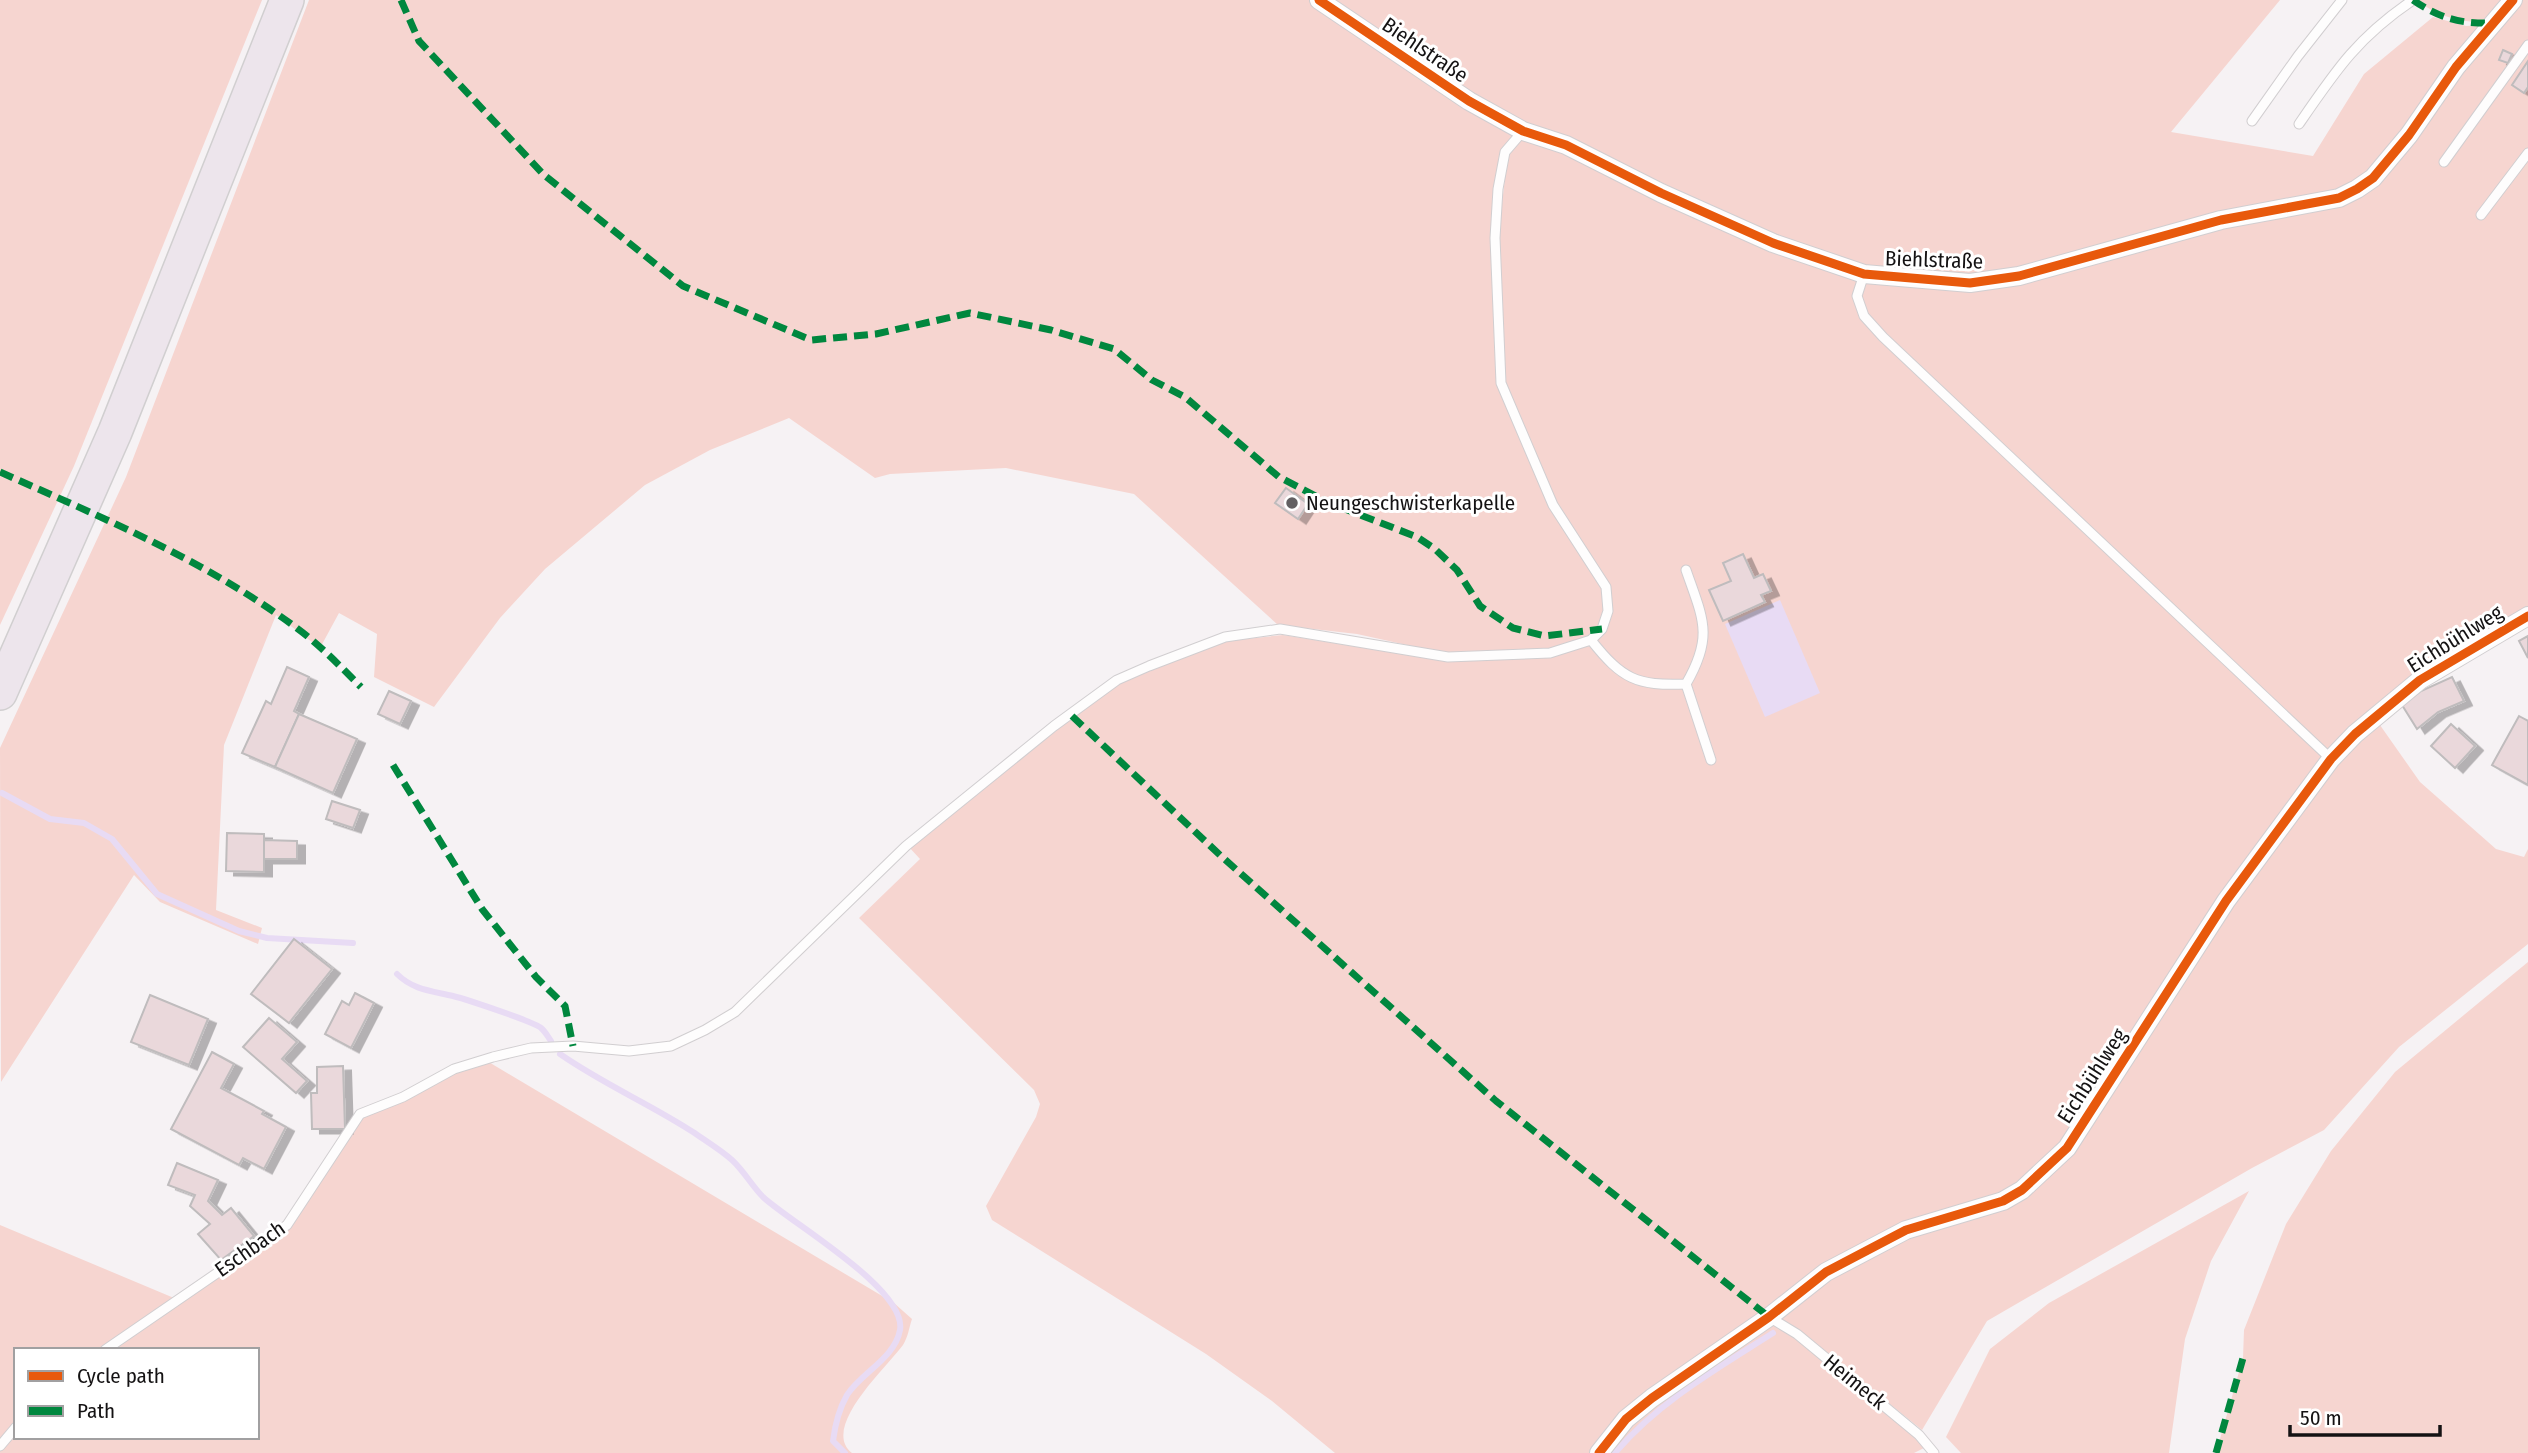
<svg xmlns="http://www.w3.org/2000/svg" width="2528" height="1453" font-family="'Fira Sans Condensed',sans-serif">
  <defs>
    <filter id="shadow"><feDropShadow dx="8" dy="4.5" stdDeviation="0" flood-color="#0004"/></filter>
  </defs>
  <rect width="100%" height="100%" fill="#f6f2f4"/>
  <!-- green -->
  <g fill="#f6d5d0" fill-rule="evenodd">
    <path d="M 0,0 L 262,0 L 74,466 L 0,625 Z"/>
    <path d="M 309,0 L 2280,0 L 2171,132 L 2313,156 L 2364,74 L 2433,17 L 2466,26 L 2492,25 L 2516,0 L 2528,0 L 2528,616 L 2375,718 L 2420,782 L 2496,849 L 2524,857 L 2528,849 L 2528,944 L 2399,1047 L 2324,1130 L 2252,1168 L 1987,1321 L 1922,1430 L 1799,1331 L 1762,1317 L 1794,1337 L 1926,1447 L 1914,1453 L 1335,1453 L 1272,1401 L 1206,1354 L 992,1220 L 986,1206 L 1036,1117 L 1040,1104 L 1034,1090 L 859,918 L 920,859 L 908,846 L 1119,682 L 1226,641 L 1283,635 L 1448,661 L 1550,656 L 1589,646 L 1611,670 L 1613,668 L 1590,635 L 1549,650 L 1448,654 L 1357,634 L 1278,625 L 1134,494 L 1006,468 L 890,474 L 875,478 L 789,418 L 710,450 L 645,485 L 545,569 L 500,618 L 434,707 L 374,677 L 377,634 L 339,613 L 320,648 L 276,615 L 224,745 L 216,910 L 262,928 L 258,944 L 160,902 L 134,875 L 1,1082 L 0,748 L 126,477 ZM 1523,123 L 1775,237 L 1869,266 L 1969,275 L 2016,268 L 2021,284 L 1972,292 L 1866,282 L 1523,131 L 1508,152 L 1498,238 L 1504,383 L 1555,504 L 1498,384 L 1495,188 L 1502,152 Z"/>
    <path d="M 2416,0 L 2511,0 L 2491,22 C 2462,23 2441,18 2416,0 Z"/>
    <path d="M 2528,962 L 2528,1453 L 2216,1453 L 2243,1358 L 2244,1330 L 2286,1224 L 2331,1151 L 2395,1072 Z"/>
    <path d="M 487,1061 L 894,1303 L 912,1319 C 909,1328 908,1337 903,1345 C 886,1368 820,1428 852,1453 L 0,1453 L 0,1225 L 174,1298 L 289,1227 L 361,1116 L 455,1071 ZM 16,1350 L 257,1350 L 257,1437 L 16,1437 Z"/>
    <path d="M 2249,1191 L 2211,1261 L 2185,1339 L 2169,1453 L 1961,1453 L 1946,1437 L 1990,1349 L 2049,1303 Z"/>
  </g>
  <!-- water -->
  <path fill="#e8dbf4" d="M 1780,600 L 1820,693 L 1765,717 L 1725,624 Z"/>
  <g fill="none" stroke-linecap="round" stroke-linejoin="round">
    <!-- stream -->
    <g stroke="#e8dbf4" stroke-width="6">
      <path d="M 2,793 L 50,819 L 84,823 L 112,839 L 157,894 L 239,931 L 267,938 L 353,943"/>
      <path d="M 397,974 C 413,990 432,991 453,996 C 465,999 535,1022 541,1028 C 545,1031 548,1037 551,1041"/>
      <path d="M 560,1054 C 603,1084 650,1104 693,1132 C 706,1141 721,1150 732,1160 C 744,1171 752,1186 763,1197 C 791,1223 907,1289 900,1330 C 895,1358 861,1373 847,1395 C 839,1409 835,1425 833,1441 L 845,1453"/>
      <path d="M 1615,1453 C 1658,1402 1718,1368 1773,1333"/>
    </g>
  </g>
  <!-- building -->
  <g fill="#ead8db" stroke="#bfbcbd" stroke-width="2" filter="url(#shadow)">
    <path d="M 2503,50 L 2512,54 L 2508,63 L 2499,60 Z"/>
    <path d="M 2528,61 L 2528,87 L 2524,93 L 2512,85 Z"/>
    <path d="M 1286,488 L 1308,504 L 1298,519 L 1275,503 Z"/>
    <path d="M 1743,554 L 1754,578 L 1763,574 L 1771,591 L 1761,595 L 1765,602 L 1723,621 L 1709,590 L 1731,581 L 1723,563 Z"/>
    <path d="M 2528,636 L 2528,658 L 2519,641 Z"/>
    <path d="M 287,667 L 309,677 L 294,711 L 299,714 L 275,767 L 242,753 L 266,701 L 271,704 Z"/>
    <path d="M 2452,677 L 2464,701 L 2438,712 L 2417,729 L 2402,705 L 2421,691 Z"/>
    <path d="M 389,691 L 411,701 L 400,724 L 378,714 Z"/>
    <path d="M 299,714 L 357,739 L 333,793 L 275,767 Z"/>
    <path d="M 2519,716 L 2528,721 L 2528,785 L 2492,765 Z"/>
    <path d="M 2451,724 L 2475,746 L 2455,768 L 2431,746 Z"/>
    <path d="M 332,801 L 360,810 L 353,828 L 326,819 Z"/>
    <path d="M 227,833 L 264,834 L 264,872 L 226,871 Z"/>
    <path d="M 264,840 L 297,841 L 297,859 L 264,859 Z"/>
    <path d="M 294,939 L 332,969 L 289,1023 L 251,994 Z"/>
    <path d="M 355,993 L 374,1003 L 351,1048 L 325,1034 L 342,1001 L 349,1005 Z"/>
    <path d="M 150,995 L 208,1019 L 189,1065 L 131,1042 Z"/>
    <path d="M 269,1018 L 297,1042 L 282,1059 L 307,1081 L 296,1093 L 243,1047 Z"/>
    <path d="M 212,1052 L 234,1064 L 221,1088 L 264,1111 L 262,1114 L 286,1127 L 264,1169 L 243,1158 L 239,1165 L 171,1129 Z"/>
    <path d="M 343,1066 L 345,1129 L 312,1129 L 311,1093 L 317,1093 L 317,1067 Z"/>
    <path d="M 177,1163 L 218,1180 L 208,1201 L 222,1215 L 231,1208 L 254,1236 L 221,1260 L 198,1234 L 210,1224 L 190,1206 L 195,1195 L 168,1185 Z"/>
  </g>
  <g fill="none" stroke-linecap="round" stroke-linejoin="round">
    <!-- lane casing -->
    <g stroke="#d1ced0" stroke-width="11">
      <g id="lane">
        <path d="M 2252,121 L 2298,56 L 2342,0"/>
        <path d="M 2299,124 C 2336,70 2358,37 2413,0"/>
        <path d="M 2444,162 L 2528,45"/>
        <path d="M 2481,215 L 2528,153"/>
        <path d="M 1864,274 L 1857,296 L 1864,316 L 1883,337 L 2331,759"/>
        <path d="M 1591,640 C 1622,679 1636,686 1686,684 C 1714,636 1703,619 1686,570"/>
        <path d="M 1686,684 L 1711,760"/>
        <path d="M 1769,1317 L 1797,1334 L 1919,1435 L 1934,1453"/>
        <path d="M 105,1350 L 287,1225 L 360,1114 L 403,1097 L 454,1069 L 493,1057 L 531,1048 L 573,1046 L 629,1051 L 671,1046 L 705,1030 L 735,1012 L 906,846 L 1054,726 L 1117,680 L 1149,666 L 1225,637 L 1280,629 L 1448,657 L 1550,653 L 1591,640 L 1602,629 L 1608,611 L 1606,587 L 1553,505 L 1501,383 L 1495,238 L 1498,189 L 1505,152 L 1523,131"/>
        <path d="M 0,1446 L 16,1427"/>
      </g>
    </g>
    <!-- street casing -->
    <g stroke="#d1ced0" stroke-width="20">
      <g id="street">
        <path d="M 1319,0 L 1469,101 L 1523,131 L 1566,145 L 1661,193 L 1773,243 L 1864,274 L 1970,283 L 2019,276 L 2221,220 L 2339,198 L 2357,189 L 2373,178 L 2409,135 L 2456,67 L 2513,0"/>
        <path d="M 1599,1453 L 1626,1419 L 1652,1398 L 1769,1317 L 1826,1272 L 1906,1230 L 2003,1201 L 2022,1190 L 2067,1148 L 2226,901 L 2331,759 L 2355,734 L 2420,680 L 2528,616"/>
      </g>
    </g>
    <!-- highway casing -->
    <g stroke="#d1cfd0" stroke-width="36">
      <path id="highway" d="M 0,693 L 115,432 L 287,0"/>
    </g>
    <!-- lane -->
    <use href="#lane" stroke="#fefdfd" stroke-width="9"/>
    <!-- street -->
    <use href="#street" stroke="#fefdfd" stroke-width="18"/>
    <!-- highway -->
    <use href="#highway" stroke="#ede5ec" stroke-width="33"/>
    <!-- quiet -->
    <g stroke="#00873e" stroke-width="7" stroke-dasharray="14 7" stroke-linecap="butt">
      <path d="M 401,0 L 419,41 L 544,175 L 683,286 L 811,340 L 876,334 L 970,313 L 1051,330 L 1114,349 L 1152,380 L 1185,397 L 1279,477 L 1327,502 L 1417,537 L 1435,549 L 1457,570 L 1480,606 L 1513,628 L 1545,636 L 1602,629"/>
      <path d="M 2413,0 C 2439,18 2460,24 2492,23"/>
      <path d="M 0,472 C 103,518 207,561 298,629 C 321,646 341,667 361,687"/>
      <path d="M 1072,716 L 1221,856 L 1496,1101 L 1769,1317"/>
      <path d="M 393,765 L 482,909 L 536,977 L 565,1006 L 573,1046"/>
      <path d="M 2216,1453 L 2243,1358"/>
    </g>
    <!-- cycleway casing -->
    <g stroke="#fff" stroke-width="13">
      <g id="cycleway">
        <path d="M 1319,0 L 1469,101 L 1523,131 L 1566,145 L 1661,193 L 1773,243 L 1864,274 L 1970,283 L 2019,276 L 2221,220 L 2339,198 L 2357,189 L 2373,178 L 2409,135 L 2456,67 L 2513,0"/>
        <path d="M 1599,1453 L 1626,1419 L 1652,1398 L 1769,1317 L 1826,1272 L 1906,1230 L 2003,1201 L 2022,1190 L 2067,1148 L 2226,901 L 2331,759 L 2355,734 L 2420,680 L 2528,616"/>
      </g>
    </g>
    <!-- cycleway -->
    <use href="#cycleway" stroke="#e8590c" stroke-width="9"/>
  </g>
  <!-- markers -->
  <circle fill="#636062" stroke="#fff" stroke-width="2.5" cx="1292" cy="503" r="7"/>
  <g text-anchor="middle" stroke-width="6" stroke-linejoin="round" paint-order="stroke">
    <!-- street labels -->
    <g font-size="21" fill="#141213" stroke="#fff">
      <text transform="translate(1425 50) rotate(34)" y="7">Biehlstraße</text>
      <text transform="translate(1934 260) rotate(2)" y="7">Biehlstraße</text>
      <text transform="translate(2455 639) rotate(-32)" y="7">Eichbühlweg</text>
      <text transform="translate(2092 1076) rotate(-57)" y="7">Eichbühlweg</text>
      <text transform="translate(250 1249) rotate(-35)" y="7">Eschbach</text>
      <text transform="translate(1855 1382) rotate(39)" y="7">Heimeck</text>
    </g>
    <!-- poi labels -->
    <g font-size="21" fill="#141213" stroke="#fff" text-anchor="start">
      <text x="1306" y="510">Neungeschwisterkapelle</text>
    </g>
  </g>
  <!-- legend -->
  <rect x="14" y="1348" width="245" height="91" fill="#ffffff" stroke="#a1a0a1" stroke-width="2"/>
  <rect x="28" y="1371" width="35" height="10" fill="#e8590c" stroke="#a1a0a1" stroke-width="2"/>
  <text x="77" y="1383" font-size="21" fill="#141213">Cycle path</text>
  <rect x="28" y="1406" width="35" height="10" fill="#00873e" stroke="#a1a0a1" stroke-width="2"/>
  <text x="77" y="1418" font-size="21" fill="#141213">Path</text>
  <!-- scale -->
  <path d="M2290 1425v10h150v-10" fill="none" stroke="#141213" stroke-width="3.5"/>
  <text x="2300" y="1425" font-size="21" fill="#141213" stroke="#ffffff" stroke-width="5" paint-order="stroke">50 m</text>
</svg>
